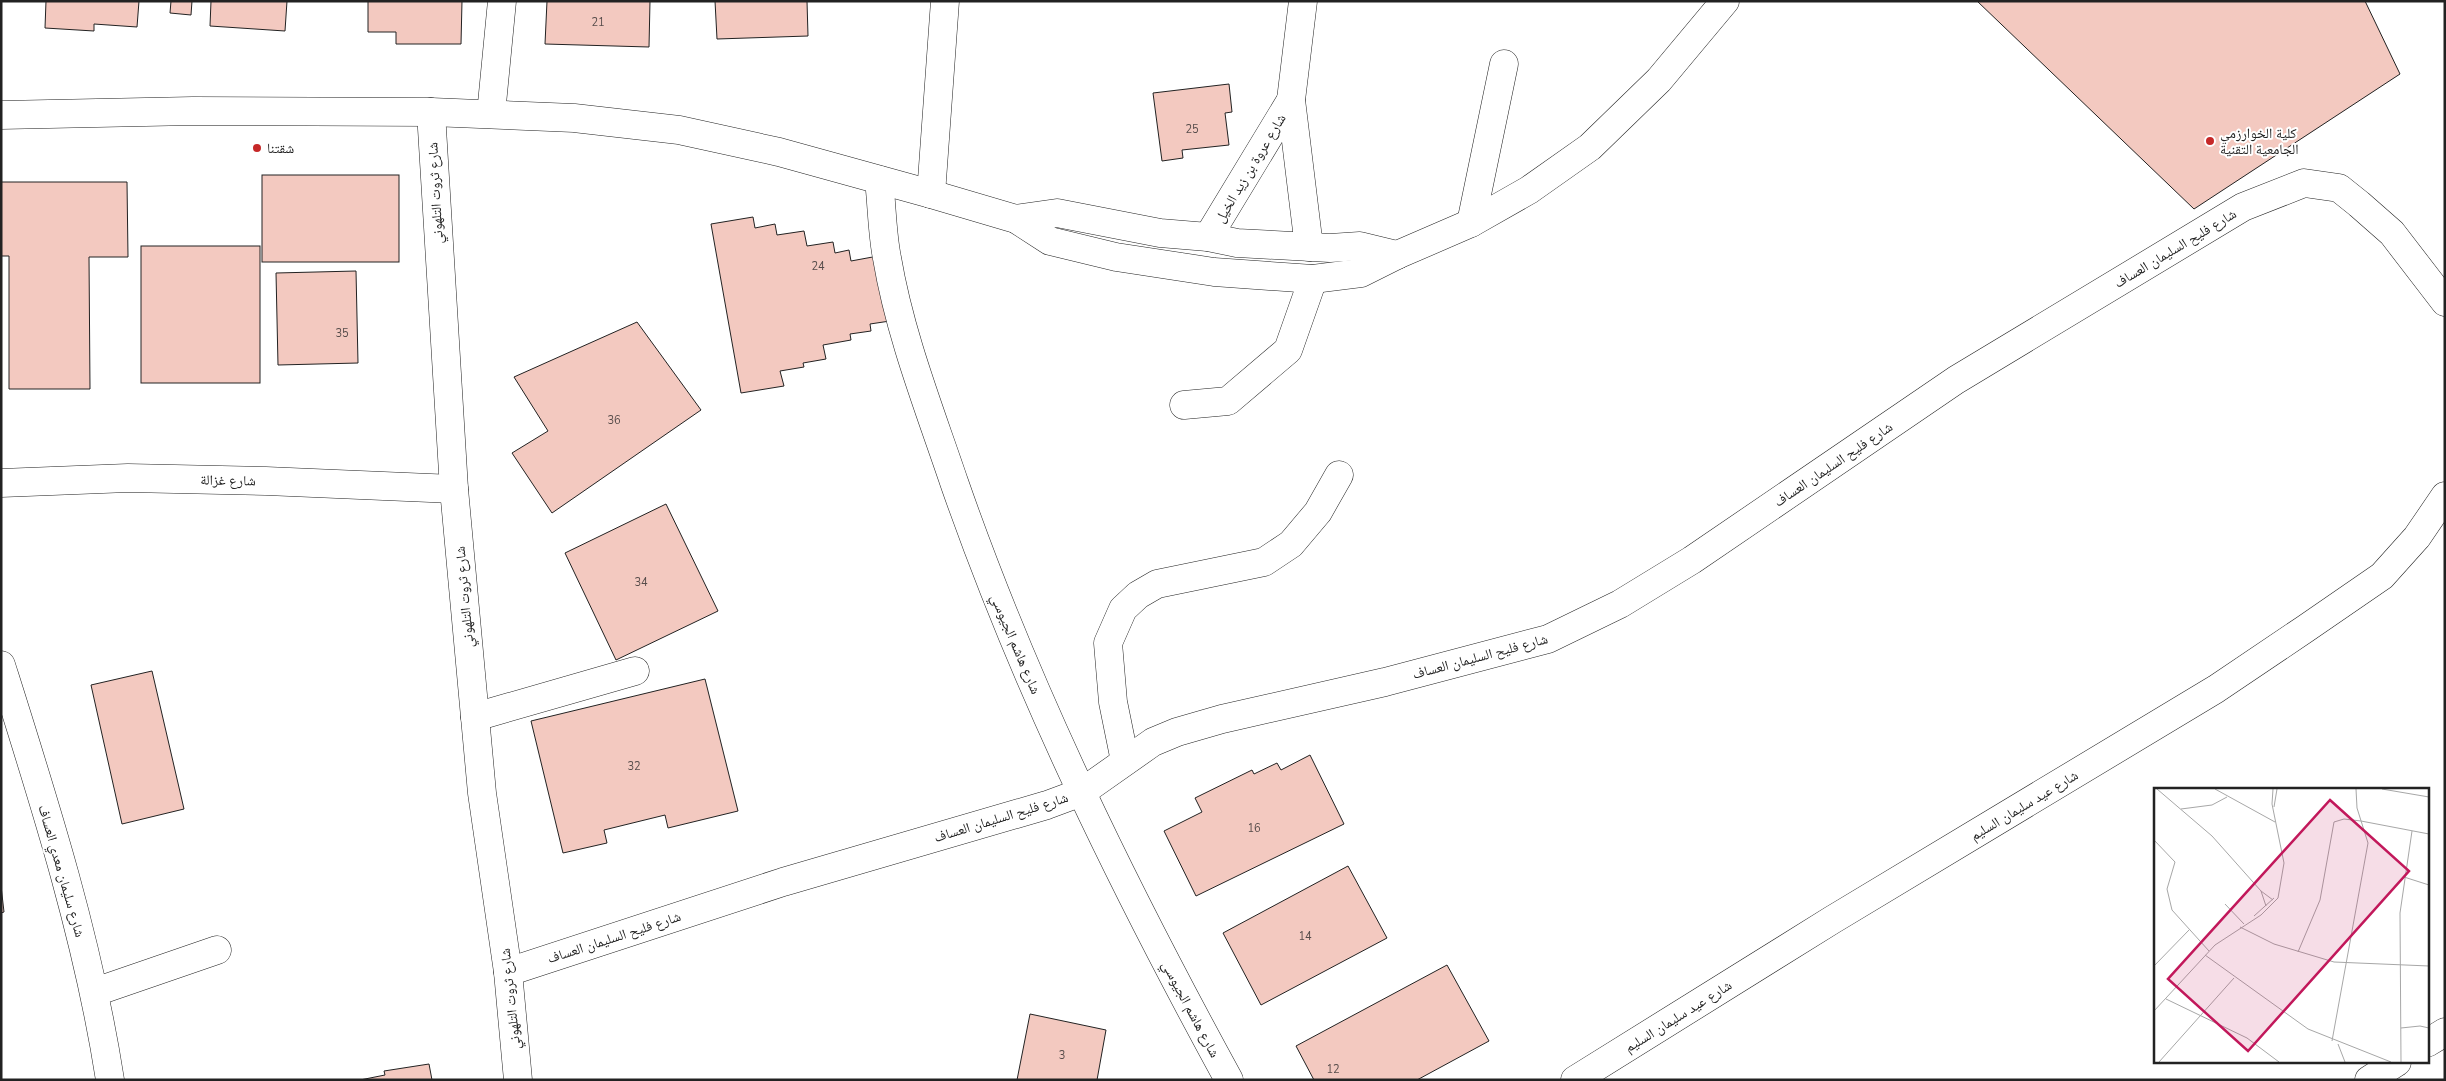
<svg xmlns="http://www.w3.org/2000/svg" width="2446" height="1081" font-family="'Nunito Sans','Noto Naskh Arabic',sans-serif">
  <rect width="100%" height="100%" fill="#fff"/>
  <!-- building -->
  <g fill="#f3c9c0" stroke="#222">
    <path d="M 46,1 L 139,1 L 137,27 L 94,24 L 94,31 L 45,28 Z"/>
    <path d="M 171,1 L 192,1 L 191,15 L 170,13 Z"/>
    <path d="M 211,1 L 287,1 L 285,31 L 210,26 Z"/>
    <path d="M 368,1 L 462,1 L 461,44 L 396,44 L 396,32 L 368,32 Z"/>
    <path d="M 547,1 L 650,1 L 649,47 L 545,44 Z"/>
    <path d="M 715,1 L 807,1 L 808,36 L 717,39 Z"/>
    <path d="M 1977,1 L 2365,1 L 2400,74 L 2194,209 Z"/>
    <path d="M 1229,84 L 1232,112 L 1225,113 L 1229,145 L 1182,150 L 1183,158 L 1162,161 L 1153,93 Z"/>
    <rect x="262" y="175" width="137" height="87"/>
    <path d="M 1,182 L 127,182 L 128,257 L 89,257 L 90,389 L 9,389 L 9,256 L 1,256 Z"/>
    <path d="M 753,217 L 755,228 L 775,224 L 777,235 L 804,231 L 807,246 L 833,242 L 835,253 L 849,250 L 851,261 L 878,256 L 890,321 L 870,324 L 871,331 L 850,334 L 851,340 L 823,345 L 826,359 L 803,363 L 804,367 L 780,371 L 784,386 L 741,393 L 711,224 Z"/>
    <rect x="141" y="246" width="119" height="137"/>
    <path d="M 356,271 L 358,363 L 278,365 L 276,273 Z"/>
    <path d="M 637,322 L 701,410 L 552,513 L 512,453 L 548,431 L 514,377 Z"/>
    <path d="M 666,504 L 718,611 L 616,660 L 565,553 Z"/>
    <path d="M 152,671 L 184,809 L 122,824 L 91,685 Z"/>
    <path d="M 705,679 L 738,811 L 668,828 L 665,815 L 604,830 L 607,843 L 563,853 L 531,721 Z"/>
    <path d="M 1310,755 L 1344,824 L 1196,896 L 1164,831 L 1202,812 L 1195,798 L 1252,770 L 1254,774 L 1277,763 L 1281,770 Z"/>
    <path d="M 1348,866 L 1387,938 L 1261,1005 L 1223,933 Z"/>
    <path d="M 1,886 L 4,912 L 1,913 Z"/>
    <path d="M 1447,965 L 1489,1041 L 1417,1080 L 1314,1080 L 1296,1046 Z"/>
    <path d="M 1030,1014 L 1106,1030 L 1097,1080 L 1017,1080 Z"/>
    <path d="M 429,1064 L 432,1080 L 360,1080 L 385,1075 L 384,1071 Z"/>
  </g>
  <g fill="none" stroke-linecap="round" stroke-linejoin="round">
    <!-- minor casing -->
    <g stroke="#222" stroke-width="29">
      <g id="minor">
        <path d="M 1303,1 L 1291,100 L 1309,247"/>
        <path d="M 431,112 L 454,489 L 482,793 L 508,972 L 518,1080"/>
        <path d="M 491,114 L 502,1"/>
        <path d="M 1,115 L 193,111 L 431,112 L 574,118 L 679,130 L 779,152 L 931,194 L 1016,219 L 1050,241 L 1116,257 L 1214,272 L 1313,279 L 1361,273 L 1397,255 L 1471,223 L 1529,190 L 1590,147 L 1659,80 L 1725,1"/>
        <path d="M 879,180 C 882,206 882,233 887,258 C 900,335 929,408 954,482 C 1026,689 1124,888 1229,1080"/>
        <path d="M 931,194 L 945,1"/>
        <path d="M 1016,219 L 1057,213 L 1160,233 L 1208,237 L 1237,243 L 1330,248 L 1360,246 L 1397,255"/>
        <path d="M 1471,223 L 1504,64"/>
        <path d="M 1208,237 L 1291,100"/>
        <path d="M 1184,405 L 1228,401 L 1288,350 L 1313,279"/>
        <path d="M 1,483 L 128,478 L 266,481 L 454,489"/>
        <path d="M 1,665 C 44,801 88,938 110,1080"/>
        <path d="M 475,717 L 635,671"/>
        <path d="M 1125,761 L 1113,702 L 1108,643 L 1123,609 L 1138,595 L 1157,584 L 1264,562 L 1291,544 L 1318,512 L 1339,475"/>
        <path d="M 508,972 L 783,882 L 1047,805 L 1082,792 L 1153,742 L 1177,732 L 1222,719 L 1385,682 L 1548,639 L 1620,604 L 1692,560 L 1956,380 L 2243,207 L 2304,183 L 2339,188 L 2359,204 L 2392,233 L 2445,302"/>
        <path d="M 95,992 L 217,950"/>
        <path d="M 2427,1043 L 2445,1032"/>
        <path d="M 1575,1080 L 1832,920 L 2216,689 L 2305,629 L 2382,576 L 2417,537 L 2445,496"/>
        <path d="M 2369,1080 L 2397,1062"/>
      </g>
    </g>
    <!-- minor -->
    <use href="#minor" stroke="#fff" stroke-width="28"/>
  </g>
  <!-- markers -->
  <g fill="#c62828" stroke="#fff" stroke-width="2">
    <circle cx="2210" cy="141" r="5"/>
    <circle cx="257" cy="148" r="5"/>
  </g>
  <g text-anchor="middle" stroke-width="4" stroke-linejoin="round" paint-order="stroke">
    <!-- number labels -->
    <g font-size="11" fill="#564c4a">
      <text x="598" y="26">21</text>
      <text x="1192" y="133">25</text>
      <text x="818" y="270">24</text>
      <text x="342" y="337">35</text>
      <text x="614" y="424">36</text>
      <text x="641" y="586">34</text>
      <text x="634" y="770">32</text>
      <text x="1254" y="832">16</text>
      <text x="1305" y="940">14</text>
      <text x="1062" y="1059">3</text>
      <text x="1333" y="1073">12</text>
    </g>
    <!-- poi labels -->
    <g font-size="14" fill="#222" stroke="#fff" text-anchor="start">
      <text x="2220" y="138">كلية الخوارزمي<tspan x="2220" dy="16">الجامعية التقنية</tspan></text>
      <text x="267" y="153">شقتنا</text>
    </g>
    <!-- street labels -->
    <g font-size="14" fill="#222" stroke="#fff">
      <text transform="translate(1250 168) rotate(-59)" y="5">شارع عروة بن زيد الخيل</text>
      <text transform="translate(435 193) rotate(-93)" y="5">شارع ثروت التلهوني</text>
      <text transform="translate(2175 248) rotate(-31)" y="5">شارع فليح السليمان العساف</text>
      <text transform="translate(1833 464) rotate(-34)" y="5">شارع فليح السليمان العساف</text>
      <text transform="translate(228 480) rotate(1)" y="5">شارع غزالة</text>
      <text transform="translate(464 597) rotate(-95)" y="5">شارع ثروت التلهوني</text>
      <text transform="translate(1016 644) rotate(67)" y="5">شارع هاشم الجيوسي</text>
      <text transform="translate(1480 656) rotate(-15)" y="5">شارع فليح السليمان العساف</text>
      <text transform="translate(2024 805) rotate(-31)" y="5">شارع عيد سليمان السليم</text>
      <text transform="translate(1001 817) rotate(-17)" y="5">شارع فليح السليمان العساف</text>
      <text transform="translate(62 871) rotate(74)" y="5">شارع سليمان معدي العساف</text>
      <text transform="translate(614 937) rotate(-18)" y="5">شارع فليح السليمان العساف</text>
      <text transform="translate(510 999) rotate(-96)" y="5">شارع ثروت التلهوني</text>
      <text transform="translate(1191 1009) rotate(62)" y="5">شارع هاشم الجيوسي</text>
      <text transform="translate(1678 1016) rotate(-32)" y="5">شارع عيد سليمان السليم</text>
    </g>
  </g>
  <!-- overview -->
  <g transform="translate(2154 788)">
    <rect width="275" height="275" fill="#fff"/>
    <path fill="none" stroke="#a7a7a7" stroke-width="1" d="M 3,1 L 58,48 L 107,103 L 119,112M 61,1 L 121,34M 228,1 L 275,9M 120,19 L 123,1M 27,21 L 58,17 L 73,9M 0,52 L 21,74 L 13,101 L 18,122 L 55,163M 250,89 L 275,97M 107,103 L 112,118M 71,116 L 90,136M 100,128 L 120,110M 86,139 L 120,156 L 180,174 L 275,178M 144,164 L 166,112 L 180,34 L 190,31 L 207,33 L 275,46M 51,167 L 154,241 L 237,274M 0,178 L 35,142M 12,211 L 93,250 L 125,274M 0,223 L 61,157 L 107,127 L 124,110 L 130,75 L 118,16 L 119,1M 247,240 L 266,238 L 275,240M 178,253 L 214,55 L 203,20 L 202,1M 184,256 L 191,274M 5,274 L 80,190M 247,274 L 246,125 L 258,43"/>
    <path fill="#c2185b" fill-opacity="0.15" stroke="#c2185b" stroke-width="2.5" d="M 176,12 L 255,83 L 94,263 L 14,191 Z"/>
    <rect width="275" height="275" fill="none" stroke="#222" stroke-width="2.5"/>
  </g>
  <!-- border -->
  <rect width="2446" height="1081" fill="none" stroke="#222222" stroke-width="5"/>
</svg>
